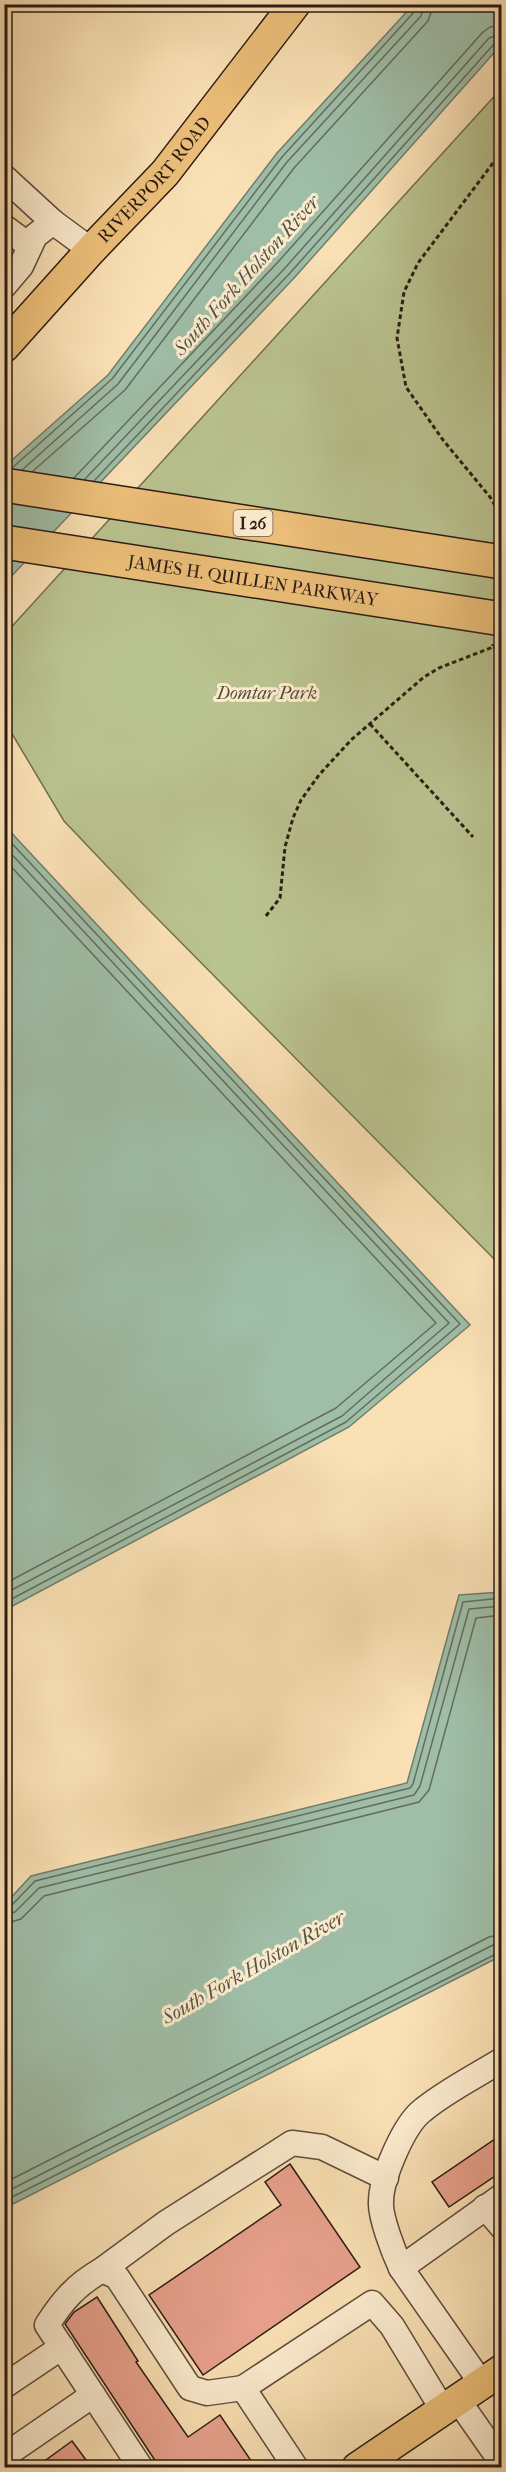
<svg xmlns="http://www.w3.org/2000/svg" width="506" height="2472" font-family="'IM FELL French Canon',serif">
  <rect width="100%" height="100%" fill="#fae1b5"/>
  <filter id="stains"><feTurbulence type="fractalNoise" baseFrequency=".00333" numOctaves="4"/><feColorMatrix values="0 0 0 0 .2 0 0 0 0 .09 0 0 0 0 .02 0 0 0 .5 -.17"/></filter>
  <radialGradient id="worn" r=".72"><stop offset=".6" stop-color="#630" stop-opacity="0"/><stop offset="1" stop-color="#630" stop-opacity=".3"/></radialGradient>
  <!-- green -->
  <path fill="#bac491" stroke="#727052" stroke-width="1.5" d="M 501,89 L 501,1266 L 142,903 L 64,821 L 5,722 L 5,634 Z"/>
  <!-- water -->
  <g fill="#9fbea8" stroke="#717d6c" stroke-width="1.5">
    <path d="M 413,5 L 501,5 L 501,45 L 295,277 L 5,583 L 4,467 L 108,375 L 277,153 Z"/>
    <path d="M 5,826 L 470,1325 L 349,1427 L 5,1610 Z"/>
    <path d="M 501,1592 L 501,1956 L 5,2208 L 5,1904 L 31,1876 L 407,1783 L 459,1595 Z"/>
  </g>
  <g fill="none" stroke-linecap="round" stroke-linejoin="round">
    <!-- shore -->
    <g stroke="#656c5e" stroke-width="1.5">
      <path d="M 12,468 L 112,379 L 282,157 L 415,11 L 417,4"/>
      <path d="M 22,470 L 118,384 L 287,162 L 421,16 L 424,4"/>
      <path d="M 33,471 L 125,390 L 294,168 L 428,21 L 434,4"/>
      <path d="M 74,478 L 278,262 L 483,32 L 490,27 L 502,25"/>
      <path d="M 85,479 L 285,268 L 489,38 L 502,34"/>
      <path d="M 94,481 L 290,273 L 494,44 L 502,41"/>
      <path d="M 4,835 L 460,1324 L 346,1422 L 4,1603"/>
      <path d="M 4,846 L 449,1323 L 342,1416 L 4,1594"/>
      <path d="M 4,859 L 436,1323 L 336,1408 L 4,1584"/>
      <path d="M 4,1908 L 11,1906 L 35,1881 L 410,1788 L 413,1784 L 463,1602 L 502,1598"/>
      <path d="M 4,1915 L 15,1912 L 39,1888 L 414,1795 L 420,1786 L 469,1609 L 502,1606"/>
      <path d="M 4,1924 L 21,1919 L 44,1896 L 419,1802 L 429,1790 L 476,1618 L 502,1615"/>
      <path d="M 4,2183 L 489,1937 L 502,1934"/>
      <path d="M 4,2193 L 493,1945 L 502,1943"/>
      <path d="M 4,2201 L 502,1951"/>
    </g>
  </g>
  <!-- building -->
  <g fill="#e9a18d" stroke="#2b1b13" stroke-width="1.5">
    <path d="M 501,2135 L 501,2172 L 449,2207 L 432,2182 Z"/>
    <path d="M 290,2164 L 360,2267 L 203,2375 L 149,2295 L 281,2205 L 265,2182 Z"/>
    <path d="M 97,2297 L 138,2361 L 136,2362 L 188,2437 L 220,2415 L 256,2468 L 160,2468 L 65,2324 L 74,2312 Z"/>
    <path d="M 72,2441 L 92,2468 L 35,2468 Z"/>
  </g>
  <g fill="none" stroke-linecap="round" stroke-linejoin="round">
    <!-- minor casing -->
    <g stroke="#5f4c3c" stroke-width="27">
      <g id="minor">
        <path d="M 4,177 L 53,222 L 91,250"/>
        <path d="M 4,227 L 30,246"/>
        <path d="M 4,286 L 21,266 L 35,236 L 53,222"/>
        <path d="M 485,2207 L 502,2227"/>
        <path d="M 401,2268 C 394,2253 380,2217 381,2202 C 381,2178 404,2124 423,2110 C 446,2091 476,2076 502,2060"/>
        <path d="M 102,2270 L 166,2223 L 292,2143 L 322,2147 L 386,2178"/>
        <path d="M 482,2384 L 401,2268 L 502,2196"/>
        <path d="M 4,2386 L 62,2347"/>
        <path d="M 458,2400 L 502,2463"/>
        <path d="M 4,2456 L 93,2395"/>
        <path d="M 141,2468 L 47,2325 C 63,2300 76,2285 102,2270 L 117,2277 L 190,2388 L 207,2393 L 243,2388"/>
        <path d="M 296,2468 L 243,2388 L 372,2303 L 392,2326 L 443,2410"/>
      </g>
    </g>
    <!-- major casing -->
    <g stroke="#2b1b13" stroke-width="33">
      <g id="major">
        <path id="s1" d="M 4,347 L 91,250 L 165,173 L 295,4"/>
        <path d="M 357,2468 L 502,2370"/>
      </g>
    </g>
    <!-- highway casing -->
    <g stroke="#2b1b13" stroke-width="36">
      <path id="highway" d="M 4,485 L 502,562"/>
    </g>
    <!-- path -->
    <g stroke="#2b1b13" stroke-width="3" stroke-dasharray="4.5 3" stroke-linecap="butt">
      <path d="M 502,151 L 418,263 L 404,292 L 397,338 L 406,387 L 443,440 L 490,497 L 502,517"/>
      <path d="M 493,647 L 502,649"/>
      <path d="M 370,724 L 473,837"/>
      <path d="M 266,916 L 280,898 L 285,847 L 293,818 L 301,800 L 319,775 L 351,740 L 424,677 L 439,668 L 493,647 L 493,644"/>
    </g>
    <!-- minor -->
    <use href="#minor" stroke="#fceccf" stroke-width="24"/>
    <!-- major -->
    <use href="#major" stroke="#edc07a" stroke-width="30"/>
    <!-- highway -->
    <use href="#highway" stroke="#edc07a" stroke-width="33"/>
    <!-- highway-bridge casing -->
    <g stroke="#2b1b13" stroke-width="36" stroke-linecap="butt">
      <g id="highway-bridge">
        <path id="s2" d="M 4,542 L 502,619"/>
      </g>
    </g>
    <!-- highway-bridge -->
    <use href="#highway-bridge" stroke="#edc07a" stroke-width="33"/>
  </g>
  <g text-anchor="middle" stroke-width="6" stroke-linejoin="round" paint-order="stroke">
    <!-- shield labels -->
    <rect fill="#fceccf" stroke="#6a5a4b" stroke-width="1.5" x="233.5" y="510" width="39" height="26" rx="4.5"/>
    <g font-size="16" font-weight="bold" fill="#2b1b13">
      <text x="253" y="529">I 26</text>
    </g>
    <!-- street labels -->
    <g font-size="18" fill="#2b1b13" stroke="#fceccf">
      <text dy="6" stroke="none"><textPath href="#s1" startOffset="225">RIVERPORT ROAD</textPath></text>
      <text dy="6" stroke="none"><textPath href="#s2" startOffset="252">JAMES H. QUILLEN PARKWAY</textPath></text>
    </g>
    <!-- park labels -->
    <g font-size="18" font-style="italic" fill="#564e39" stroke="#fceccf">
      <text x="267" y="699">Domtar Park</text>
    </g>
    <!-- water labels -->
    <g font-size="20" font-style="italic" fill="#545447" stroke="#fceccf">
      <text transform="translate(246 275) rotate(-48)" y="7">South Fork Holston River</text>
      <text transform="translate(253 1967) rotate(-30)" y="7">South Fork Holston River</text>
    </g>
  </g>
  <!-- margin -->
  <rect width="506" height="2472" fill="none" stroke="#fae1b5" stroke-width="24"/>
  <rect x="6" y="6" width="494" height="2460" fill="none" stroke="#2b1b13" stroke-width="3"/>
  <rect x="12" y="12" width="482" height="2448" fill="none" stroke="#2b1b13" stroke-width="1.5"/>
  <rect width="100%" height="100%" filter="url(#stains)"/>
  <rect width="100%" height="100%" fill="url(#worn)"/>
</svg>
